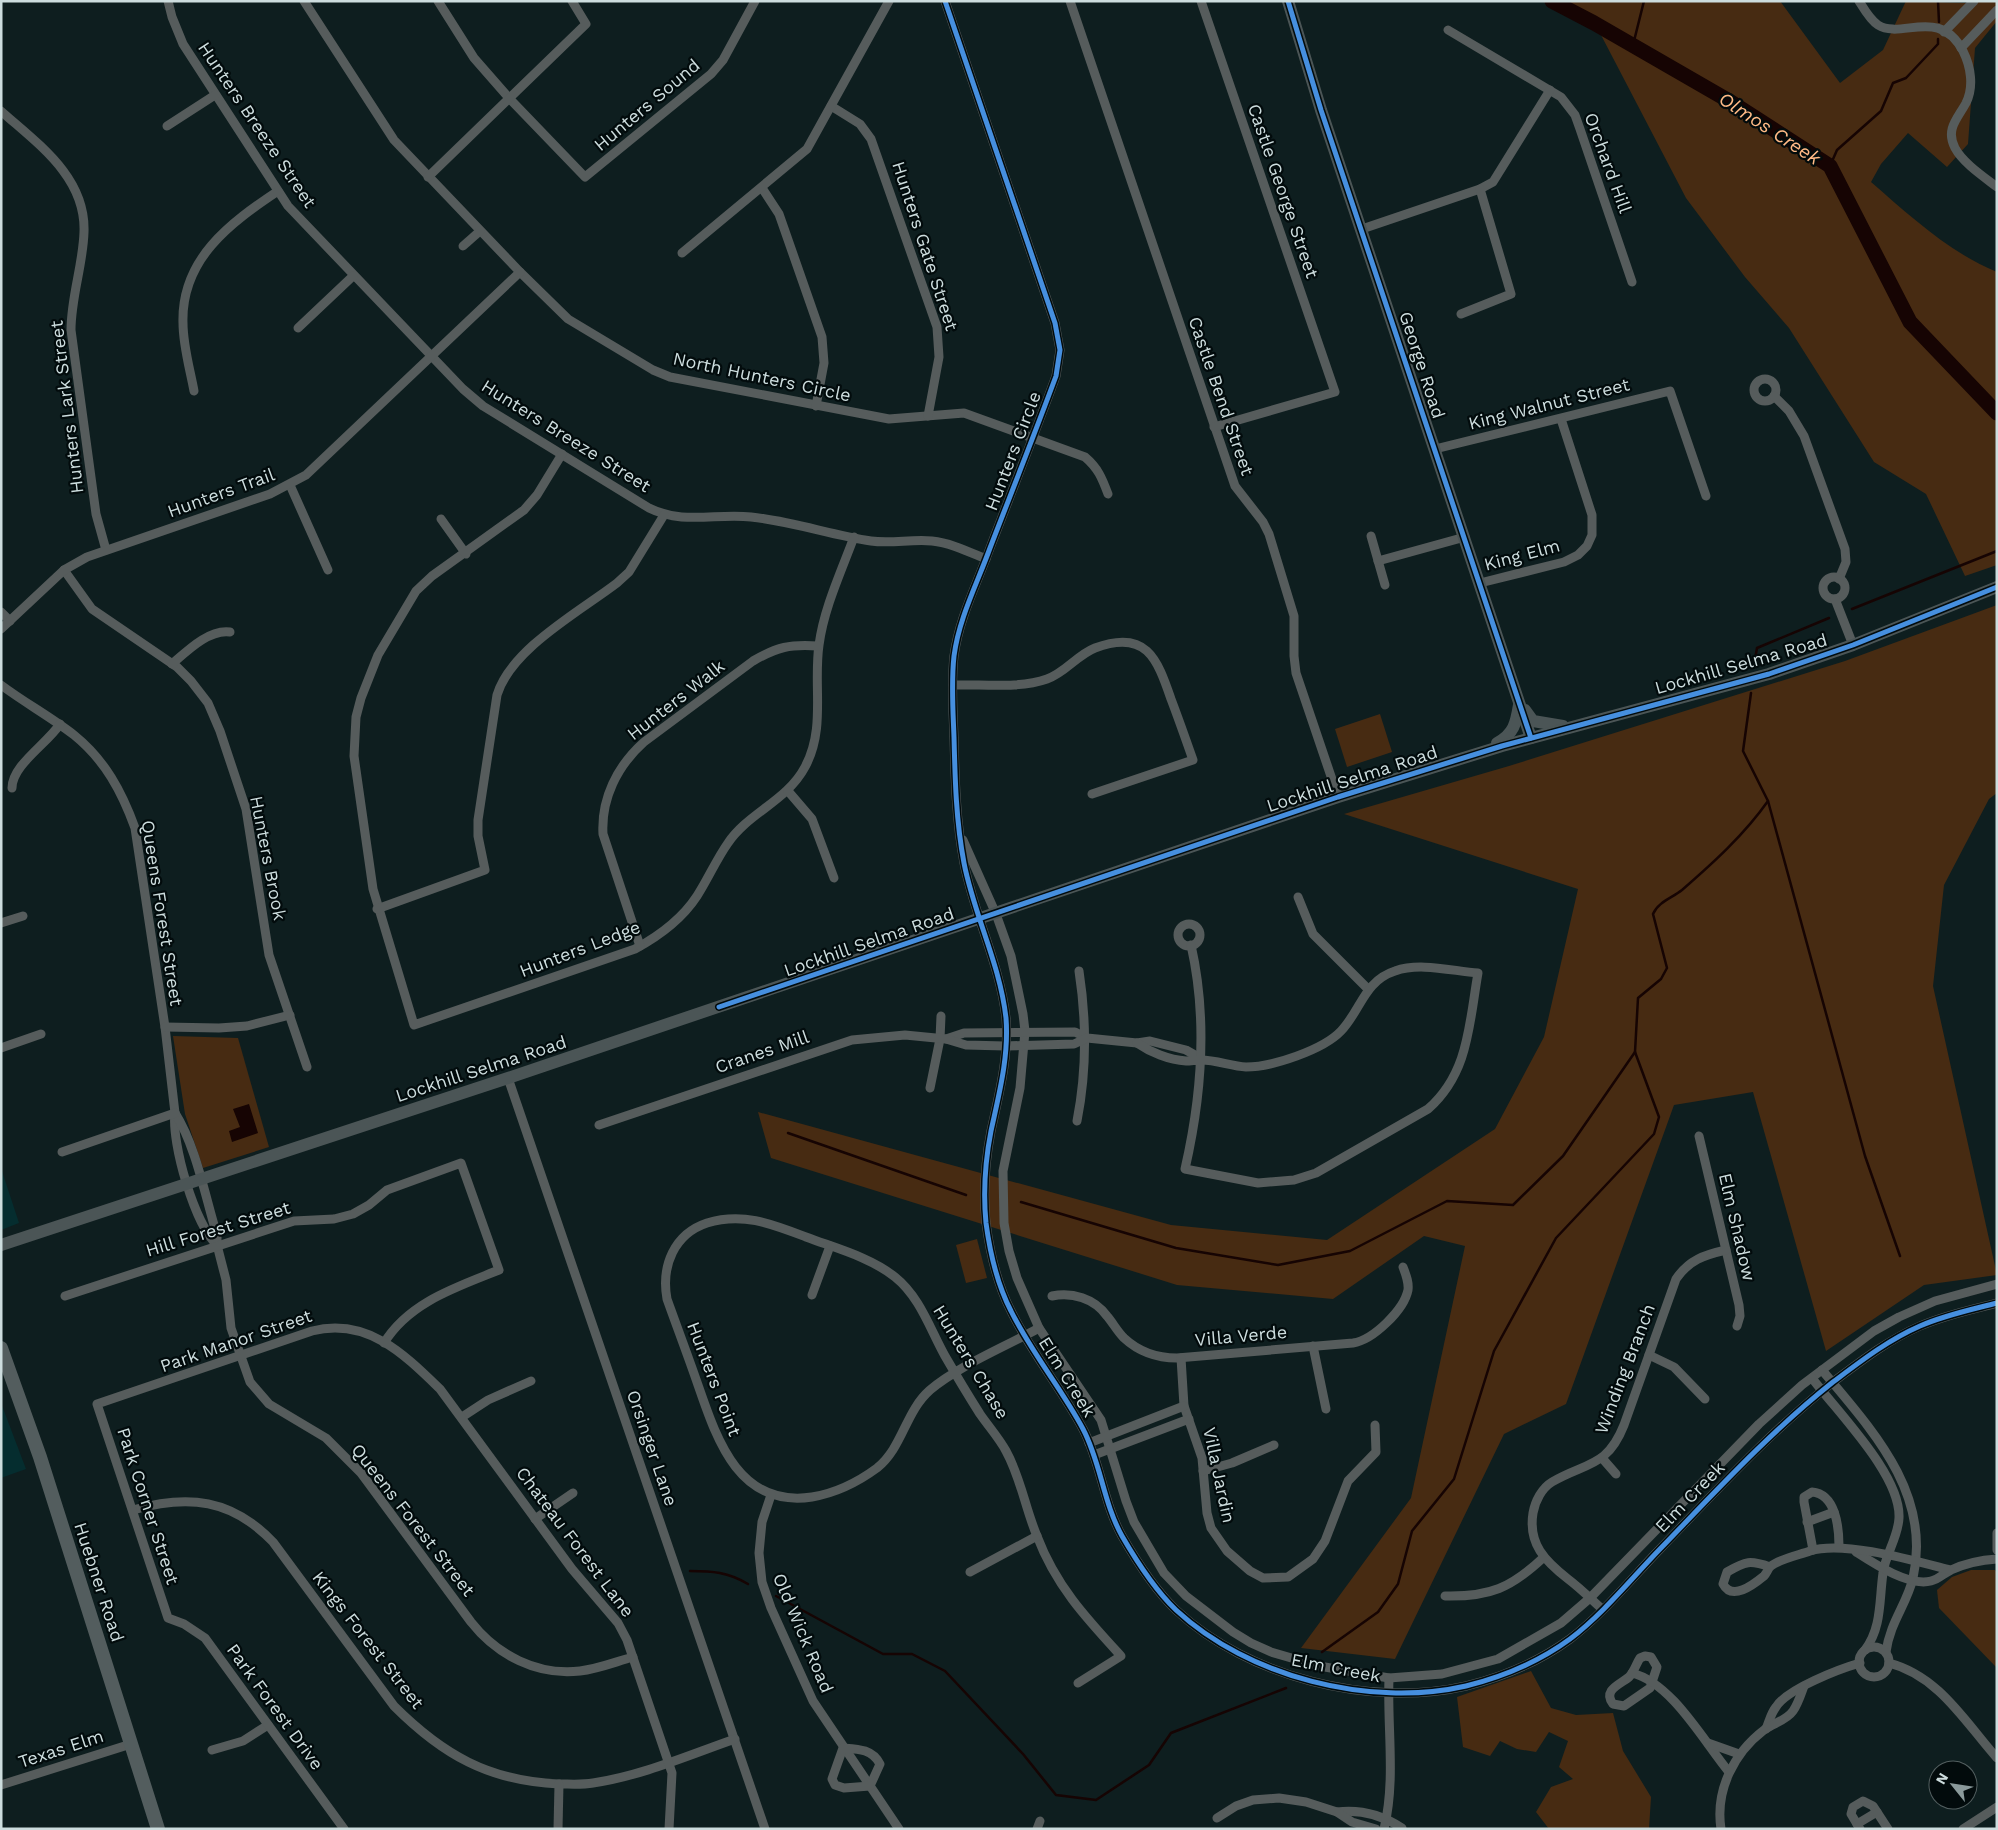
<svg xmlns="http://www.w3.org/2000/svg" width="1998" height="1830" font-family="'Work Sans',sans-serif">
  <rect width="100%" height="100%" fill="#0e1e1f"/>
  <!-- built -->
  <g fill="#052d2f">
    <path d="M 1,1168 L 19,1223 L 1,1230 Z"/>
    <path d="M 1,1403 L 26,1469 L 1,1478 Z"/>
  </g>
  <!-- green -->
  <g fill="#472b12">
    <path d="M 1542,1 L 1780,1 L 1840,83 L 1883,50 L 1906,1 L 1964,3 L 1997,1 L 1997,21 L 1975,48 L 1968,144 L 1947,167 L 1908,133 L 1881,164 L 1871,182 C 1909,215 1950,253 1997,272 L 1997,565 L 1965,576 L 1926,494 L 1874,462 L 1789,328 L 1745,277 L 1686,198 L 1601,35 Z"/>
    <path d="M 1997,605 L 1997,793 L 1989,799 L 1944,885 L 1933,986 L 1997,1275 L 1924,1285 L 1826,1351 L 1753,1092 L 1674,1105 L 1566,1404 L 1504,1434 L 1395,1659 L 1301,1648 L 1411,1498 L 1465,1246 L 1424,1236 L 1333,1299 L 1177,1285 L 771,1158 L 758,1112 L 1171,1225 L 1327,1240 L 1495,1129 L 1544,1037 L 1578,889 L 1344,814 L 1509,766 L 1845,661 Z"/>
    <path d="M 1380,714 L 1392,752 L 1347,767 L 1335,729 Z"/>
    <path d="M 173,1036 L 238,1038 L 269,1147 L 203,1168 L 185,1114 Z"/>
    <path d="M 977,1239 L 987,1278 L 966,1283 L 956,1245 Z"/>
    <path d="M 1971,1570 L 1995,1570 L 1997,1573 L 1997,1668 L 1939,1608 L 1937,1590 L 1952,1577 Z"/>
    <path d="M 1531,1671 L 1551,1708 L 1576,1715 L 1613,1713 L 1623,1751 L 1651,1797 L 1649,1829 L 1549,1829 L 1536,1812 L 1551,1787 L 1573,1779 L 1559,1767 L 1568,1741 L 1549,1732 L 1536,1752 L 1517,1749 L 1500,1741 L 1490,1756 L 1463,1747 L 1457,1697 Z"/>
  </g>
  <!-- water -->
  <path fill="#160403" d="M 249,1104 L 258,1133 L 232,1142 L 229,1131 L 240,1127 L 233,1109 Z"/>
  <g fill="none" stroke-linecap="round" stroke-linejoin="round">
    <!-- stream -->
    <g stroke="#160403" stroke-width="2.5">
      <path d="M 1938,1 L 1939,22"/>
      <path d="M 1633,45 L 1644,1"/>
      <path d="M 1830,166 L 1837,150 L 1881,111 L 1893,83 L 1906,78 L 1938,44 L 1938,39"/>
      <path d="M 1852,609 L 1997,551"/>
      <path d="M 1755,659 L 1757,648 L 1829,618"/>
      <path d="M 1768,801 L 1865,1156 L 1900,1256"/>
      <path d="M 788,1133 L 966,1195"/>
      <path d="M 1021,1202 L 1176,1248 L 1278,1265 L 1350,1251 L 1447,1201 L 1513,1205 L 1563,1156 L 1635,1052"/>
      <path d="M 690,1571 C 712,1571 728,1572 748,1584"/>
      <path d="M 776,1596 L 883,1654 L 912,1654 L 945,1671 L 1023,1754 L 1056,1795 L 1096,1800 L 1149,1765 L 1171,1733 L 1286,1688"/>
      <path d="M 1322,1652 L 1378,1612 L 1398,1584 L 1412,1531 L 1454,1479 L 1494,1351 L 1556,1238 L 1654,1134 L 1659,1117 L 1635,1052 L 1638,998 L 1661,979 L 1667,968 L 1653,914 C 1658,902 1672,898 1682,890 C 1713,863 1744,835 1768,801 L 1743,751 L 1751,693"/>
    </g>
    <!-- river -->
    <path stroke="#160403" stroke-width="15" d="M 1552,1 L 1594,23 L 1731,102 L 1830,166 L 1910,322 L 1997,413"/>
    <!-- street -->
    <g stroke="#565c5c" stroke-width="9">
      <path d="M 168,1 L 172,17 L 183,44 L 288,206 L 463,389 L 483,406 L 649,508 C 683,525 716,513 751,517 C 791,521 831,535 871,541 C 891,544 911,539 932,541 C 951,543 969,552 986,559"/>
      <path d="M 304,1 L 394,140 L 520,272 L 568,319 L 653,370 L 670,377 L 889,419 L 964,413 L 1085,457 C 1098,468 1102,478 1108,494"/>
      <path d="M 438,1 L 474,58 L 509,98 L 585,177 L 711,74 L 723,60 L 755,1"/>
      <path d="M 945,1 L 1055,323 L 1060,350 L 1056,376 C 1035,433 1012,491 990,548 C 977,584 959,618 954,656 C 951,683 953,710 954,737 C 955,779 956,821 964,863 C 974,915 1000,964 1006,1018 C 1009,1057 999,1094 991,1131 C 985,1162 983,1192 986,1223 C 990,1253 997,1284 1011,1311 C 1031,1352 1061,1388 1083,1429 C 1101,1463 1103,1502 1122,1536 C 1137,1562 1155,1590 1176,1610 C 1248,1677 1370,1708 1466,1686 C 1502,1677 1540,1661 1570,1639 C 1603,1614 1631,1579 1660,1549 C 1716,1491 1770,1432 1833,1382 C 1861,1361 1888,1340 1920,1326 C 1945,1315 1970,1310 1997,1303"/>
      <path d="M 1070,1 L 1235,486 L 1263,522 L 1269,534 L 1294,616 L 1294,656 L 1296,673 L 1338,797"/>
      <path d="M 1201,1 L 1335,392 L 1214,427"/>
      <path d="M 1859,1 C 1864,9 1870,20 1878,25 C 1902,40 1939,6 1963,51 C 1971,67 1974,87 1966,103 C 1958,118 1945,129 1955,148 C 1963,163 1984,177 1997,187"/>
      <path d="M 1448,30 L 1561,97 L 1575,115 L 1580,129 L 1632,282"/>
      <path d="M 1944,32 L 1974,1"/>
      <path d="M 1961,48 L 1997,10"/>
      <path d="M 831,106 L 860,124 L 871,139 L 937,327 L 939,357 L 928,416"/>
      <path d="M 1,111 C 38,144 86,177 84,232 C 83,265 71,297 71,330 L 96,514 L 106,550"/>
      <path d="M 167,126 L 215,95"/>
      <path d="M 428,177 L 586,24 L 572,1"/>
      <path d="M 762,188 L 779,214 L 822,337 L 824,363 L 816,406"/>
      <path d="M 1362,229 L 1480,189 L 1493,182 L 1550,90"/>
      <path d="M 463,246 L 480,231"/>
      <path d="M 682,253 L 807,149 L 889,1"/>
      <path d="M 1461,314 L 1511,294 L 1480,189"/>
      <path d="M 298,328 L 353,276"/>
      <circle cx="1765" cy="390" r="11"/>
      <path d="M 194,391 C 190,369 183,346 183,323 C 181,259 230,223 278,191"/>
      <path d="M 1774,396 L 1789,411 L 1804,436 L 1845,549 L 1846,562 L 1839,579"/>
      <path d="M 1435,449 L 1670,391 L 1706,496"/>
      <path d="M 562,454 L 537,495 L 524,510 L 432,576 L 416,591 L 378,655 L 361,698 L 356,717 L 354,756 L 373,889 L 414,1025 L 635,949 C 659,936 682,919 697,896 C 708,879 716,860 728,843 C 748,813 787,801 805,767 C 826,728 813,686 819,645 C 824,608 841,572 854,537"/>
      <path d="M 290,485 L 328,570"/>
      <path d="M 441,519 L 466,554"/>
      <path d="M 1371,536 L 1385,585"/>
      <path d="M 1378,561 L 1465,537"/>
      <path d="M 64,570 L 92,609 L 177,667 L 191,681 L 208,703 L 220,731 L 246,809 L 269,955 L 307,1067"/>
      <circle cx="1834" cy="588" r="11"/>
      <path d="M 1480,583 L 1564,562 L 1578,555 L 1587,546 L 1592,535 L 1592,515 L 1561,419"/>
      <path d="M 1835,599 L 1853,645"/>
      <path d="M 1,612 L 10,621"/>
      <path d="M 1,629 L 64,570 L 87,557 L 270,494 L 306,475 L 520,272"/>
      <path d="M 172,664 C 187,651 209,629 230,632"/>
      <path d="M 1,685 C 25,703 51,717 74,735 C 105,760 122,792 135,828 L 165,1027 L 175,1113 C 171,1143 195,1225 217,1245"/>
      <path d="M 953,685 C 982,684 1019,689 1047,679 C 1065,673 1077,655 1095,648 C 1146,629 1157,658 1171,699 C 1179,720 1186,740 1193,760 L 1092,794"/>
      <path d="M 12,788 C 12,765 47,744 60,724"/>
      <path d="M 788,791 L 812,819 L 834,878"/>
      <path d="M 963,840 L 996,914 L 1011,956 L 1023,1014 L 1025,1031 L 1020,1088 L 1003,1171 L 1004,1223 L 1009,1251 L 1017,1278 L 1039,1328 L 1101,1420 L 1126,1501 L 1134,1522 L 1164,1573 L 1186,1596 L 1233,1632 L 1251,1643 L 1271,1652 L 1319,1666 L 1389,1678 L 1442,1674 L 1498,1659 L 1561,1623 L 1590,1598 L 1759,1424 L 1802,1385 L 1874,1331 L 1899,1317 L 1935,1301 L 1997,1284"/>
      <path d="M 1298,897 L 1313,934 L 1368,989"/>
      <path d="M 377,909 L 485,870 L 478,836 L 478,820 L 497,695 C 511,649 579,612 617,583 L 629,572 L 664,515"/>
      <path d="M 1,923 L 23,916"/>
      <circle cx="1189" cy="935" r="11"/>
      <path d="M 640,946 L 603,834 C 601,799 617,766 644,742 L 753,661 C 777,647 790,644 818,646"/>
      <path d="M 165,1027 L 219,1028 L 247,1026 L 290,1015"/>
      <path d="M 946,1039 L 964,1033 L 1075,1032 L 1087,1038 L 1137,1043 L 1150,1041 L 1186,1050 L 1202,1059"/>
      <path d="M 1137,1043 C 1150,1052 1169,1060 1186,1061 C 1191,1061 1196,1060 1201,1060 C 1216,1060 1231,1066 1246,1067 C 1272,1067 1323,1050 1341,1031 C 1361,1010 1364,981 1395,971 C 1420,962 1452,971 1478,973 C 1469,1024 1469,1073 1428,1109 L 1316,1173 L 1294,1180 L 1258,1183 L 1185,1169 C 1202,1095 1208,1020 1191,945"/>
      <path d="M 1,1048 L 41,1034"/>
      <path d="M 508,1078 L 765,1829"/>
      <path d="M 930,1088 L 940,1039 L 941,1016"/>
      <path d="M 175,1113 C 196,1146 205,1196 217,1235 L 217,1245 L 226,1280 L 231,1328 L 250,1382 L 269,1404 L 326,1438 L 361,1473 L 471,1622 C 497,1655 537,1676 580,1671 C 598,1669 615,1662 633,1657"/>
      <path d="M 1077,1121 C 1087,1070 1087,1023 1079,971"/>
      <path d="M 599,1125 L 852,1040 L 905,1035 L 946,1039 L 966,1045 L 1005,1046 L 1074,1044 L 1087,1038"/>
      <path d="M 1699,1136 L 1739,1305 L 1740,1316 L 1737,1326"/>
      <path d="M 62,1152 L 175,1113"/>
      <path d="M 812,1295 L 830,1246"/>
      <path d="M 65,1296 L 294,1221 L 334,1219 L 353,1214 L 369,1205 L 387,1190 L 461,1163 L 499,1270 C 457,1287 409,1302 384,1343"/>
      <path d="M 1052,1296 C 1072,1292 1094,1298 1107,1316 C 1113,1323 1117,1331 1124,1338 C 1139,1352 1157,1358 1177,1358 L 1353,1343 C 1373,1340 1404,1310 1408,1290 C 1409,1282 1406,1275 1403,1267"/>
      <path d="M 1039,1328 C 1005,1347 960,1365 930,1390 C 905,1412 903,1447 877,1468 C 858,1482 836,1493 812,1497 C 739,1508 717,1440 698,1385 C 688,1356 677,1327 667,1299 C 661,1266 674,1234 707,1223 C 743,1212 772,1224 806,1237 C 835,1248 870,1257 895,1277 C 920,1297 930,1329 945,1356 C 956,1375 968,1395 980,1414 C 989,1427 999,1438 1006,1451 C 1021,1478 1025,1508 1037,1536 C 1056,1586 1086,1618 1121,1656 L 1078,1683"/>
      <path d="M 1313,1346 L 1326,1409"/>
      <path d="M 1649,1355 L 1674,1367 L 1705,1399"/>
      <path d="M 1181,1358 L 1184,1406 L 1202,1458 L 1207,1513 L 1211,1528 L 1227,1551 L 1250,1571 L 1263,1578 L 1288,1577 L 1313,1559 L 1325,1541 L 1348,1481 L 1376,1452 L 1375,1425"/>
      <path d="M 1822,1370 C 1872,1430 1932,1493 1913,1578 C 1907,1604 1890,1622 1886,1652"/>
      <path d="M 1812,1378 C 1838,1413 1901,1475 1899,1518 C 1898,1538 1885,1555 1883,1573 C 1879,1601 1882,1627 1865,1650"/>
      <path d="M 462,1417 L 488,1400 L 531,1381"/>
      <path d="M 1089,1443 L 1184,1406"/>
      <path d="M 1094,1455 L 1189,1419"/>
      <path d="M 1602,1458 L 1616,1474"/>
      <path d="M 1203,1471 L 1232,1463 L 1274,1445"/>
      <path d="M 771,1495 L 762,1522 L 759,1553 L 762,1582 L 771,1608 L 813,1701 L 899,1829"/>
      <path d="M 133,1510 C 188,1494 232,1499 273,1542 L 394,1706 C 443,1755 489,1781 559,1784 C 570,1784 582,1785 593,1783 C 641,1776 689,1755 735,1739"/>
      <path d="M 535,1519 L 573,1493"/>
      <path d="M 1807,1522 L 1834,1512"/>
      <path d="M 1997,1533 L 1997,1550"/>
      <path d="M 1813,1550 L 1804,1502 L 1804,1497 L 1812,1492 C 1836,1494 1839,1528 1839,1546"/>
      <path d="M 1856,1552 C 1873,1563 1909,1587 1931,1581 C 1939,1579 1944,1573 1951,1570 C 1966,1563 1981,1560 1997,1559"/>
      <path d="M 1770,1567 C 1750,1560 1746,1561 1727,1572 L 1723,1584 C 1732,1601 1753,1585 1764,1576 C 1767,1573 1768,1568 1771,1566 C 1780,1559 1799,1555 1810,1551 C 1843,1540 1915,1561 1950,1570"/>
      <path d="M 970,1572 L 1037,1536"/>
      <path d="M 1445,1596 C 1490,1597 1511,1588 1544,1557"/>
      <path d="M 1602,1609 C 1591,1599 1580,1588 1568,1579 C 1545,1561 1528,1544 1533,1513 C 1535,1501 1542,1488 1552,1482 C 1586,1462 1607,1468 1624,1425 L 1676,1279 C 1689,1260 1704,1255 1726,1250"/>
      <circle cx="1874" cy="1662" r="15"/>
      <path d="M 1645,1656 L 1651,1657 L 1657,1667 L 1650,1688 L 1624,1706 L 1613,1704 C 1602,1690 1621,1684 1629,1677 C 1634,1672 1636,1664 1640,1658 Z"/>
      <path d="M 1889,1663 C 1939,1676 1965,1722 1997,1758"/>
      <path d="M 1632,1673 C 1672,1683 1704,1742 1729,1772"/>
      <path d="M 1766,1729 C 1769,1722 1771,1713 1776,1707 C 1787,1689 1839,1669 1860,1663"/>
      <path d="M 1708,1743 L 1739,1754"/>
      <path d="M 843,1748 C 858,1749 872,1749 880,1764 L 870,1786 L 844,1788 L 835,1785 L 832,1779 Z"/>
      <path d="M 212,1750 L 243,1741 L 268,1725"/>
      <path d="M 1,1785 L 131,1744"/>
      <path d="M 1337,1812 C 1361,1809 1382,1815 1402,1828 L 1399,1829"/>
      <path d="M 1217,1818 L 1236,1806 L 1253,1800 L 1279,1798 L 1306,1802 L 1337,1812 L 1352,1822 L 1376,1829"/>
      <path d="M 1857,1824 L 1877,1812"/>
      <path d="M 344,1829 L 205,1638 L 184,1624 L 168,1618 L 97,1404 L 312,1331 C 367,1317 404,1354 440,1389 L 572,1569 L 618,1623 L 627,1640 L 672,1773 L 669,1829"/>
      <path d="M 558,1829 L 559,1784"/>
      <path d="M 1037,1829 L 1040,1821"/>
      <path d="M 1384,1829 C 1396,1780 1387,1728 1389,1678"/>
      <path d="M 1721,1829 C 1715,1790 1734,1753 1764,1730 C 1773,1723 1786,1721 1793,1711 C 1798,1704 1801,1694 1804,1686"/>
      <path d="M 1860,1829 L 1851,1814 L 1853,1807 L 1863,1801 L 1873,1806 L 1888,1829"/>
      <path d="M 1963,1829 L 1997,1807"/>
    </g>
    <!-- secondary -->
    <g stroke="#4b5556" stroke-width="12">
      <path d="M 1288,1 L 1321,110 L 1531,738"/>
      <path d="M 1525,710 L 1533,721 L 1563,726"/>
      <path d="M 1497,743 C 1514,734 1516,723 1519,705"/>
      <path d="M 1,1245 L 508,1078 L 1338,797 L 1502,746 L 1769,674 L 1853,645 L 1997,587"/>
    </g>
    <!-- primary -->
    <path stroke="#535d5e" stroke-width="14" d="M 1,1348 L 40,1457 L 158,1829"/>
    <!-- cycleway casing -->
    <g stroke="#020b0c" stroke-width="8">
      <g id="cycleway">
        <path d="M 945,1 L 1055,323 L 1060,350 L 1056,376 C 1035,433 1012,491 990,548 C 977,584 959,618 954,656 C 951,683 953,710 954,737 C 955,779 956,821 964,863 C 974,915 1000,964 1006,1018 C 1009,1057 999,1094 991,1131 C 985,1162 983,1192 986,1223 C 990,1253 997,1284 1011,1311 C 1031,1352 1061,1388 1083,1429 C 1101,1463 1103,1502 1122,1536 C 1137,1562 1155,1590 1176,1610 C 1248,1677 1370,1708 1466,1686 C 1502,1677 1540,1661 1570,1639 C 1603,1614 1631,1579 1660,1549 C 1716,1491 1770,1432 1833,1382 C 1861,1361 1888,1340 1920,1326 C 1945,1315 1970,1310 1997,1303"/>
        <path d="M 1288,1 L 1321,110 L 1531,738"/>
        <path d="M 719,1007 L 1338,797 L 1502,746 L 1769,674 L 1853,645 L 1997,587"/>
      </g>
    </g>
    <!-- cycleway -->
    <use href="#cycleway" stroke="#468fdf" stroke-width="5"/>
  </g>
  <g text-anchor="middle" stroke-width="4.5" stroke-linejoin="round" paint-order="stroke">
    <!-- street labels -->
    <g font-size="18" fill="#cdddde" stroke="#020b0c">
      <text transform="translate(647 105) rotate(-40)" y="6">Hunters Sound</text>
      <text transform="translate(257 125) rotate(56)" y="6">Hunters Breeze Street</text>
      <text transform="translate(1608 163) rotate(70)" y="6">Orchard Hill</text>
      <text transform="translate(1283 191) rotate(71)" y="6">Castle George Street</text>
      <text transform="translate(925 246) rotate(72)" y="6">Hunters Gate Street</text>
      <text transform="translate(1422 365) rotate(72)" y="6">George Road</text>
      <text transform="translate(762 377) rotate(12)" y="6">North Hunters Circle</text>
      <text transform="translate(1221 396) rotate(71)" y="6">Castle Bend Street</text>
      <text transform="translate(1549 404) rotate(-14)" y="6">King Walnut Street</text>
      <text transform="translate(67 407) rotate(-97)" y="6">Hunters Lark Street</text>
      <text transform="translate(566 436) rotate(32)" y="6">Hunters Breeze Street</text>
      <text transform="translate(1013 451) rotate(-69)" y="6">Hunters Circle</text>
      <text transform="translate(221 493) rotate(-20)" y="6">Hunters Trail</text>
      <text transform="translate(1522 555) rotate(-15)" y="6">King Elm</text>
      <text transform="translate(1741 664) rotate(-16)" y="6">Lockhill Selma Road</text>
      <text transform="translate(676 700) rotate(-38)" y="6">Hunters Walk</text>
      <text transform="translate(1352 779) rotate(-18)" y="6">Lockhill Selma Road</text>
      <text transform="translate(268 858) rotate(79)" y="6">Hunters Brook</text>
      <text transform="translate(162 913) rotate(81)" y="6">Queens Forest Street</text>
      <text transform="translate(869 942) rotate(-19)" y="6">Lockhill Selma Road</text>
      <text transform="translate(580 949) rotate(-21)" y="6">Hunters Ledge</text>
      <text transform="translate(762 1052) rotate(-19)" y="6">Cranes Mill</text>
      <text transform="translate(481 1069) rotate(-18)" y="6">Lockhill Selma Road</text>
      <text transform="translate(1737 1227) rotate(77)" y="6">Elm Shadow</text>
      <text transform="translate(218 1229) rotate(-17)" y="6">Hill Forest Street</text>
      <text transform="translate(1241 1336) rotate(-5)" y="6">Villa Verde</text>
      <text transform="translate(236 1341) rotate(-19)" y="6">Park Manor Street</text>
      <text transform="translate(971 1362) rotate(59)" y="6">Hunters Chase</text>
      <text transform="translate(1625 1369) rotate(-69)" y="6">Winding Branch</text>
      <text transform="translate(1067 1377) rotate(58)" y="6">Elm Creek</text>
      <text transform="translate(714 1379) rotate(69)" y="6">Hunters Point</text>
      <text transform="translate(652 1448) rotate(71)" y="6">Orsinger Lane</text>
      <text transform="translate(1219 1475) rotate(78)" y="6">Villa Jardin</text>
      <text transform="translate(1690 1497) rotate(-46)" y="6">Elm Creek</text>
      <text transform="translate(148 1506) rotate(72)" y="6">Park Corner Street</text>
      <text transform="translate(413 1520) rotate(52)" y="6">Queens Forest Street</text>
      <text transform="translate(575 1542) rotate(53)" y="6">Chateau Forest Lane</text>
      <text transform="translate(99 1582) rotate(72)" y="6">Huebner Road</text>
      <text transform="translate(803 1633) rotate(67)" y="6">Old Wick Road</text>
      <text transform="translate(368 1640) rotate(52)" y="6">Kings Forest Street</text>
      <text transform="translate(1336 1668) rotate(11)" y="6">Elm Creek</text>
      <text transform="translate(275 1707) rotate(54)" y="6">Park Forest Drive</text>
      <text transform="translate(61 1749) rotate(-18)" y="6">Texas Elm</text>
    </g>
    <!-- water labels -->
    <g font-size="19" font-style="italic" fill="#ffba86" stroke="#020b0c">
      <text transform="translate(1770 128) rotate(33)" y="7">Olmos Creek</text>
    </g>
  </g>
  <!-- border -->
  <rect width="1998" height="1830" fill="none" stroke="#cdddde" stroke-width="5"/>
  <!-- north arrow -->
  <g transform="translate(1953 1785) rotate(300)"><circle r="24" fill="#020b0c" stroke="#535f60"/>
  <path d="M0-4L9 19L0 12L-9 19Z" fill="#8a9a9b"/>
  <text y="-8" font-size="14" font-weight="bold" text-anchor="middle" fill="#cdddde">N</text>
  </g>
</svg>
